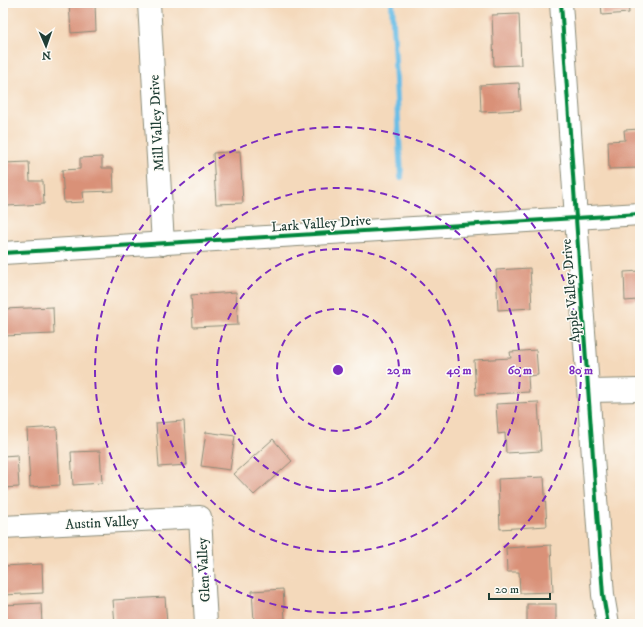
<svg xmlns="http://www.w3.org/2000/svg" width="643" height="627" font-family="'IM FELL DW Pica',serif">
  <rect width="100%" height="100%" fill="#fdfcf7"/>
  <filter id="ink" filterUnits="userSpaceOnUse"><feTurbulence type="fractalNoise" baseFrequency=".025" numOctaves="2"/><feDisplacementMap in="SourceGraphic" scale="8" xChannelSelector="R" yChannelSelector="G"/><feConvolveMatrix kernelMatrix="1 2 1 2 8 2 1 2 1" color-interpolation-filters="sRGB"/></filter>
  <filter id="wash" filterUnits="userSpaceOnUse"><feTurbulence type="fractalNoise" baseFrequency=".012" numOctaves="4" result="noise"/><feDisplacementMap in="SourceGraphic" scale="16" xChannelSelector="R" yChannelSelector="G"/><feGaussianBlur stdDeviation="0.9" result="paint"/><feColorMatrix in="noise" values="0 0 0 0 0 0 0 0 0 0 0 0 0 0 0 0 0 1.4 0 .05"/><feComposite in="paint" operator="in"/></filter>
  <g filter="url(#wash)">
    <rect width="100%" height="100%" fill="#f4d9bb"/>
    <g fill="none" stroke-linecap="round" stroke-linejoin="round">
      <!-- stream -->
      <path stroke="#6abee6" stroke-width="6" d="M 392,3 L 401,177"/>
    </g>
    <g id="blocks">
      <!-- building -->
      <g fill="#d99178">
        <path d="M 69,3 L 95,3 L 96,31 L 71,33 Z"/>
        <path d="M 601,3 L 628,3 L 629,13 L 602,15 Z"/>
        <path d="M 519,14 L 521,65 L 494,66 L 492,15 Z"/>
        <path d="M 519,83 L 521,110 L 481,112 L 480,85 Z"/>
        <path d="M 640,129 L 640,168 L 609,169 L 608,141 L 625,140 L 624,130 Z"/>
        <path d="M 240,151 L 243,203 L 216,204 L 213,153 Z"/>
        <path d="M 102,157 L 102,168 L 113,168 L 114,191 L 83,192 L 84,202 L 64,203 L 62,170 L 80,169 L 80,158 Z"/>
        <path d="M 29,162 L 30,181 L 43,181 L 44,204 L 7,206 L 4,163 Z"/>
        <path d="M 530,268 L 532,308 L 498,310 L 496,270 Z"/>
        <path d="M 640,271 L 640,325 L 639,325 L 637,300 L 625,301 L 624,272 Z"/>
        <path d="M 236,292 L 238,325 L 193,327 L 191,295 Z"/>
        <path d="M 53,307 L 54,334 L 3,336 L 3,309 Z"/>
        <path d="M 536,350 L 538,375 L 528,376 L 529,392 L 476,395 L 474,360 L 511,358 L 510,352 Z"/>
        <path d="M 538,402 L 541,451 L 506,453 L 505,433 L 498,434 L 496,404 Z"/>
        <path d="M 184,421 L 187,465 L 159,467 L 156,423 Z"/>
        <path d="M 57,427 L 60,485 L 30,487 L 27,429 Z"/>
        <path d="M 206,432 L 235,436 L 230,470 L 201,466 Z"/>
        <path d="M 273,439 L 292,461 L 254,495 L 234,474 Z"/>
        <path d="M 100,451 L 102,483 L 73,485 L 71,452 Z"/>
        <path d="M 17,455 L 19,487 L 3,488 L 3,456 Z"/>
        <path d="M 544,477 L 547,526 L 500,529 L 498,479 Z"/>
        <path d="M 551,545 L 553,592 L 520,593 L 519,572 L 507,572 L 506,548 Z"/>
        <path d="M 42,564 L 43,593 L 3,595 L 3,566 Z"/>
        <path d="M 283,589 L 285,619 L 254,621 L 252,591 Z"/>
        <path d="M 165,597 L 167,624 L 115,624 L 113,600 Z"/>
        <path d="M 41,603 L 42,624 L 3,624 L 3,605 Z"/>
        <rect x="527" y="604" width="29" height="20"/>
      </g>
    </g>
  </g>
  <g filter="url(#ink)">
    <use href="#blocks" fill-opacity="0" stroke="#8a8b78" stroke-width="1"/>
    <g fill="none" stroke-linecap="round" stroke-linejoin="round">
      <!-- minor casing -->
      <g stroke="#8a8b78" stroke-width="24">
        <g id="minor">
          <path d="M 149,3 L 163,244"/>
          <path d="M 561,3 C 574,200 589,398 603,595 L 608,624"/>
          <path d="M 3,253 L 640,214"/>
          <path d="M 589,391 L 640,390"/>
          <path d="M 3,527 L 200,517 L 206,624"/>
        </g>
      </g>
      <!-- minor -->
      <use href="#minor" stroke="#fff" stroke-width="22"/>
      <!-- cycleway casing -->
      <g stroke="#fdfcf7" stroke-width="6">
        <g id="cycleway">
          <path d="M 561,3 C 574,200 589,398 603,595 L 608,624"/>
          <path d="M 3,253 L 640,214"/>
        </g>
      </g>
      <!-- cycleway -->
      <use href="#cycleway" stroke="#00873e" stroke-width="4"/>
    </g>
  </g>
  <!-- distance rings -->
  <g fill="none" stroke="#7b2cbf" stroke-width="2" stroke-dasharray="7 5">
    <circle cx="338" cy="370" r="61"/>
    <circle cx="338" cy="370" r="121"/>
    <circle cx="338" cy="370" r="182"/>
    <circle cx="338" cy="370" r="243"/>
  </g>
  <g text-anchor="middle" stroke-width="3" stroke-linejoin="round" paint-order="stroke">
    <!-- street labels -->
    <g font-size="14" fill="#1f3d34" stroke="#fdfcf7">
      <text transform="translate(156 123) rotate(-93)" y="5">Mill Valley Drive</text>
      <text transform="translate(321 223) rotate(-4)" y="5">Lark Valley Drive</text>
      <text transform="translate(570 291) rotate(-95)" y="5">Apple Valley Drive</text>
      <text transform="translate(102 522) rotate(-3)" y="5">Austin Valley</text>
      <text transform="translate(203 570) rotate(-93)" y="5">Glen Valley</text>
    </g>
  </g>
  <circle cx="338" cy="370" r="6" fill="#7b2cbf" stroke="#fdfcf7" stroke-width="2"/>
  <g font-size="12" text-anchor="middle" font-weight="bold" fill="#7b2cbf" stroke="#fdfcf7" stroke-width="3" stroke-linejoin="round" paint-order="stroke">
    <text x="399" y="374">20 m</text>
    <text x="459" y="374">40 m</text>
    <text x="520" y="374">60 m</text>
    <text x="581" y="374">80 m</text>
  </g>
  <!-- margin -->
  <rect width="643" height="627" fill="none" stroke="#fdfcf7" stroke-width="16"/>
  <!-- north arrow -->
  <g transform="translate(46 46) rotate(178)" stroke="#fdfcf7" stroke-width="3" paint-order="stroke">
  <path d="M0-3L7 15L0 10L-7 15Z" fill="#1f3d34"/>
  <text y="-6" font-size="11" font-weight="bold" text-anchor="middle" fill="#1f3d34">N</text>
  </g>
  <!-- scale -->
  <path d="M489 593v6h61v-6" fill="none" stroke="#1f3d34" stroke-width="2"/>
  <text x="495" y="593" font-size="12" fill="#1f3d34" stroke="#fdfcf7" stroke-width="3" paint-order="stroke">20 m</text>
</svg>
